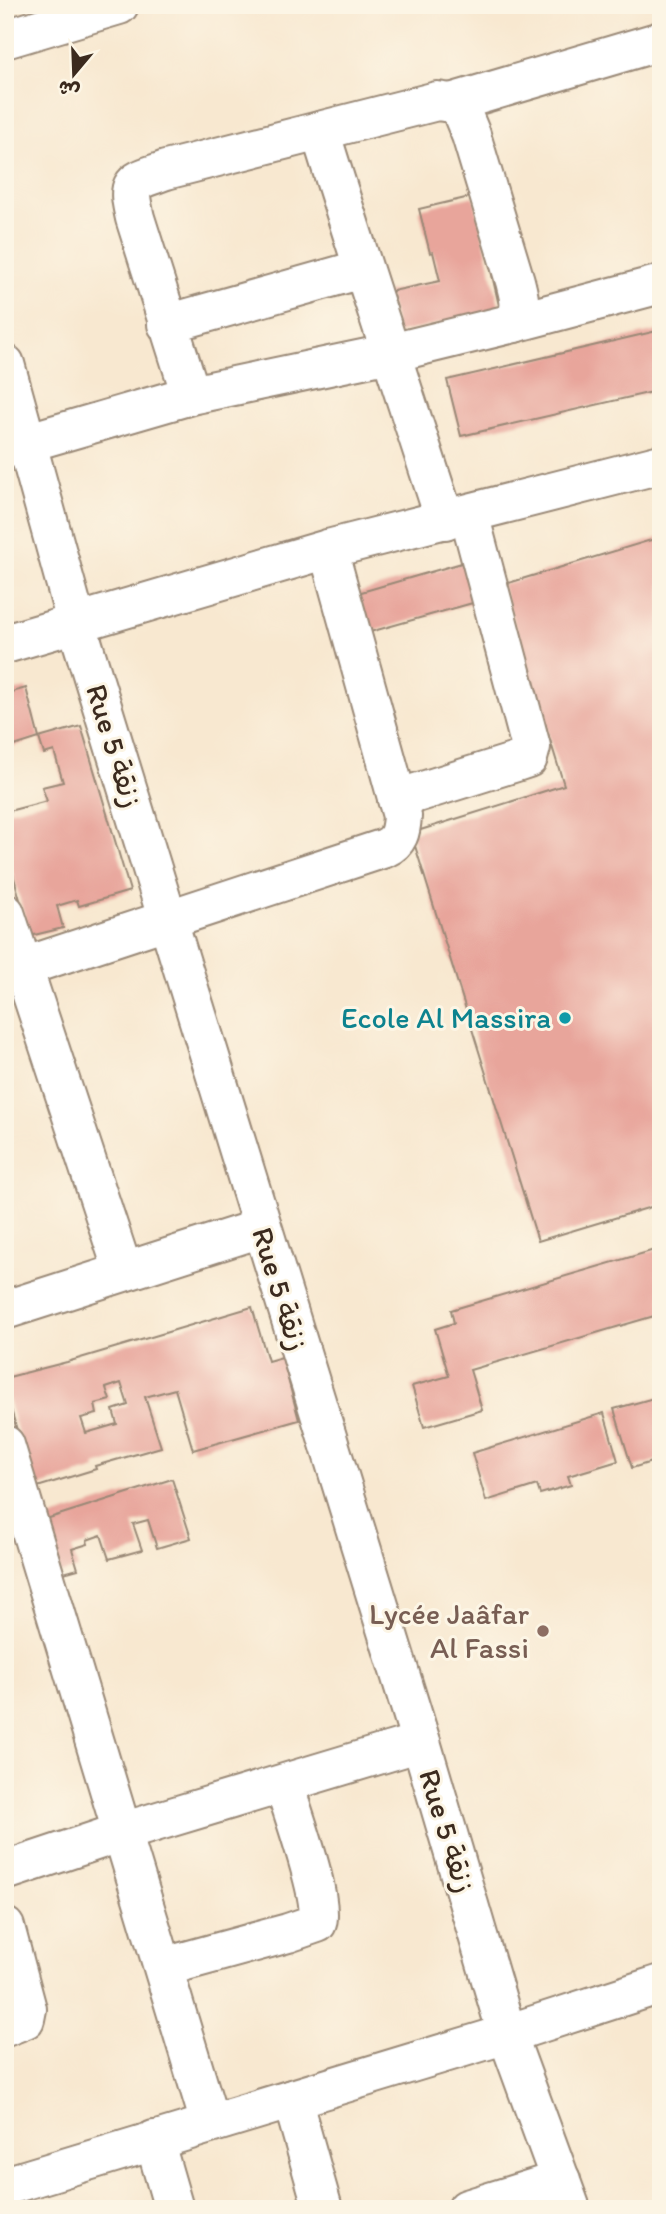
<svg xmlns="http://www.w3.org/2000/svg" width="666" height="2214" font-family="Itim,'Playpen Sans Arabic',sans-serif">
  <rect width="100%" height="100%" fill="#fcf5e5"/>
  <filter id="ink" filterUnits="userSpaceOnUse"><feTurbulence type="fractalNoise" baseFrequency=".0143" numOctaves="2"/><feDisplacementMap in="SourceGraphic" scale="14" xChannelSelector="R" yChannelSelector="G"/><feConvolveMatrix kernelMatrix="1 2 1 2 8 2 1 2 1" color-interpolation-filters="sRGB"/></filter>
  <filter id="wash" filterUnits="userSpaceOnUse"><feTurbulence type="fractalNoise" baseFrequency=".00686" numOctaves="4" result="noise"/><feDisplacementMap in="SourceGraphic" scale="28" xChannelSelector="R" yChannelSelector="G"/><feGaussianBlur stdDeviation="1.57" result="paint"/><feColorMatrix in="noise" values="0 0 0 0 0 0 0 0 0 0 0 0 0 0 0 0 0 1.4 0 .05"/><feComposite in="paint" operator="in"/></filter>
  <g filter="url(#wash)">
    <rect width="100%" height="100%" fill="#f8e8d0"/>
    <g id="blocks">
      <!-- building -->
      <g fill="#e8a59b" fill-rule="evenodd">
        <path d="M 474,196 L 500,310 L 397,333 L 388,292 L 440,281 L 433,252 L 430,253 L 419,209 Z"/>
        <path d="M 661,330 L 661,390 L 461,436 L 447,380 Z"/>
        <path d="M 661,537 L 661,1204 L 538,1241 L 411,833 L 564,785 L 502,585 Z"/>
        <path d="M 465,562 L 476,602 L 370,632 L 358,593 Z"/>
        <path d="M 26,688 L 39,738 L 81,726 L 130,891 L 79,906 L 77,900 L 57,906 L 63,928 L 30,936 L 5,845 L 5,812 L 47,801 L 42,787 L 63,782 L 54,751 L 44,754 L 39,738 L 5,749 L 5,694 Z"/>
        <path d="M 661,1248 L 661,1314 L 470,1370 L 482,1410 L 424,1427 L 412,1386 L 449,1376 L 435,1329 L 454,1323 L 451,1310 Z"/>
        <path d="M 252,1307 L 268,1361 L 282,1357 L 299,1420 L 193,1450 L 175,1389 L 145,1397 L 161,1447 L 95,1466 L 96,1469 L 34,1488 L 5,1389 L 5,1378 L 67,1362 ZM 121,1383 L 128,1405 L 113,1410 L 117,1424 L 86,1433 L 81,1418 L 97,1414 L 95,1404 L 110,1400 L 106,1388 Z"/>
        <path d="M 661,1396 L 661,1459 L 632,1468 L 614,1409 Z"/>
        <path d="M 604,1413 L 618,1461 L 568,1476 L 571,1485 L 540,1494 L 537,1485 L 486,1501 L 472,1453 Z"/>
        <path d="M 172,1479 L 191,1538 L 157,1548 L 148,1520 L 133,1524 L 142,1550 L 109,1559 L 101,1535 L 87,1540 L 88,1544 L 72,1549 L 78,1569 L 60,1574 L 43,1520 Z"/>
      </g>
    </g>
  </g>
  <g filter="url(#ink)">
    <use href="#blocks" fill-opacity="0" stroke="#9a8977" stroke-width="2"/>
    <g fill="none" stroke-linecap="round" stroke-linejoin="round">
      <!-- minor casing -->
      <g stroke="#9a8977" stroke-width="42">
        <g id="minor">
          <path d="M 451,103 L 661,41"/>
          <path d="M 320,131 C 360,261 403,390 445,520"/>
          <path d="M 514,323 L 661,284"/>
          <path d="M 167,324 L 362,269"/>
          <path d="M 5,364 L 77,625 L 421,1742 L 507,2034 L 571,2209"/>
          <path d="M 5,449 L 191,395 L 391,353 L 514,323 C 523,308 519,297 515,281 L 471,135 L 460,108 L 451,103 L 437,101 L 166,170 C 131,183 126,179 135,218 L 191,395"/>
          <path d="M 5,644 L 328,549 L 661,464"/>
          <path d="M 397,799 L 516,762 L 528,758 L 531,747 L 469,514"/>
          <path d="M 5,913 L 123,1271"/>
          <path d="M 5,973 L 385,848 C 399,842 401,831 402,816 L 328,549"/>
          <path d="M 5,1310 L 261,1228"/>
          <path d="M 5,1445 L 210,2123"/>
          <path d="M 5,1871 L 122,1832 L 421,1742"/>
          <path d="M 5,1927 L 27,2009 L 25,2019 L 5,2027"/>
          <path d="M 164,1967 L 288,1933 L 317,1923 C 325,1900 292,1811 284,1784"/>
          <path d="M 292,2099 L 323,2209"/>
          <path d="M 154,2140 L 174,2209"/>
          <path d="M 5,2186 L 507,2034 L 661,1984"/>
          <path d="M 467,2209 L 561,2180"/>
        </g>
      </g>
      <!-- major casing -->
      <g stroke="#9a8977" stroke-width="42">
        <path id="major" d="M 5,39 L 119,5"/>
      </g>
      <!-- minor -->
      <use href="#minor" stroke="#fff" stroke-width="38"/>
      <!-- major -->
      <use href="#major" stroke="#fff" stroke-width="38"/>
    </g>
  </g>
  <!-- markers -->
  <circle fill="#0f9aa8" stroke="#fcf5e5" stroke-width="2.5" cx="565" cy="1018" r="7"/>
  <circle fill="#8d6e63" stroke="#fcf5e5" stroke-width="2.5" cx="543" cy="1631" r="7"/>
  <g text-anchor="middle" stroke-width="6" stroke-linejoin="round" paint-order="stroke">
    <!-- street labels -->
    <g font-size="30" fill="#3b2a1e" stroke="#fcf5e5">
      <text transform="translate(114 746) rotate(73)" y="10">Rue 5 زنقة</text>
      <text transform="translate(280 1289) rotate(73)" y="10">Rue 5 زنقة</text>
      <text transform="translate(447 1831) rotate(73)" y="10">Rue 5 زنقة</text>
    </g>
    <!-- culture labels -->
    <g font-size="30" fill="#0d838f" stroke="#fcf5e5" text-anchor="end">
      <text x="551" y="1028">Ecole Al Massira</text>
    </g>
    <!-- education labels -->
    <g font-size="30" fill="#785e54" stroke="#fcf5e5" text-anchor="end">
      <text x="529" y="1624">Lycée Jaâfar<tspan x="529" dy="34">Al Fassi</tspan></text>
    </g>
  </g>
  <!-- margin -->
  <rect width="666" height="2214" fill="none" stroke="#fcf5e5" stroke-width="28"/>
  <!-- north arrow -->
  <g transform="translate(74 74) rotate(199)" stroke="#fcf5e5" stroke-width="5" paint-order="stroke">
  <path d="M0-5L12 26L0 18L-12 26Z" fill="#3b2a1e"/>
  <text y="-10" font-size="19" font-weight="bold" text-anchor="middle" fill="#3b2a1e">ش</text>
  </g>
</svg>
